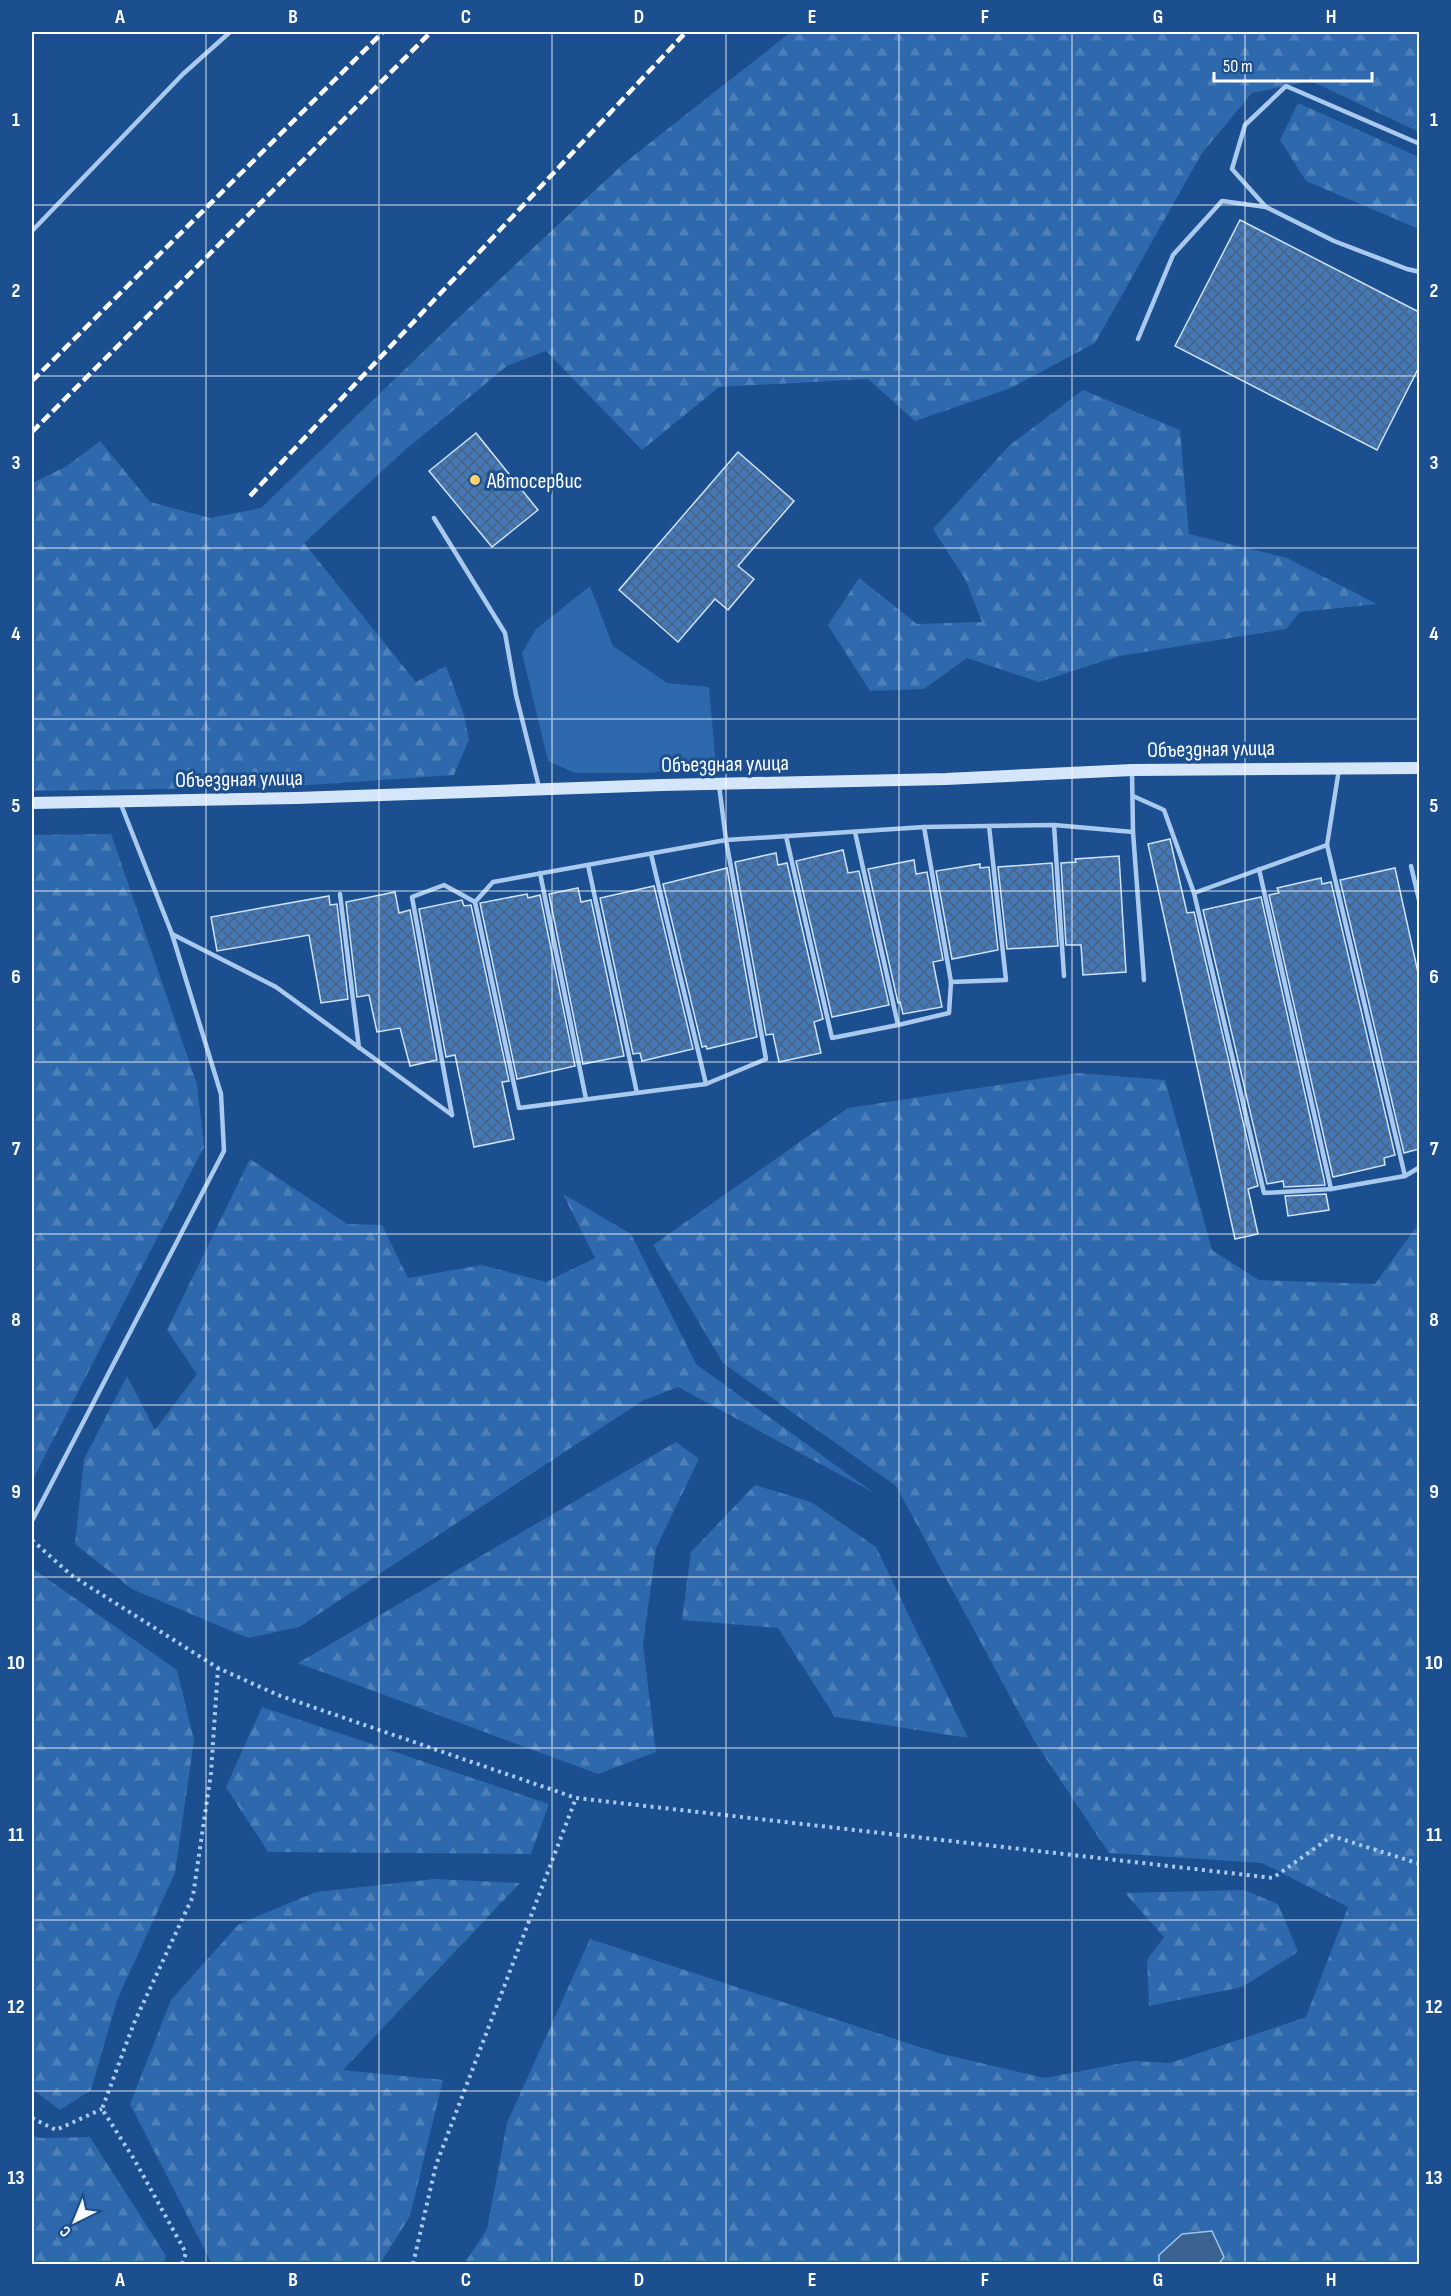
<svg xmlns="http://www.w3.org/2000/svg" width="1451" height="2296" font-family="'Sofia Sans Condensed',sans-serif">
  <defs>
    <pattern id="forest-firs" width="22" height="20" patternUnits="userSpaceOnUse" patternTransform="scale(1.5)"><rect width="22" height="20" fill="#2e69ad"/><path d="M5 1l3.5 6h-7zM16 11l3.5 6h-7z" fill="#4d80b9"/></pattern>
    <pattern id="building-cross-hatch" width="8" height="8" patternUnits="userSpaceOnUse" patternTransform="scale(1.5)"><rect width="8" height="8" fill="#4478b7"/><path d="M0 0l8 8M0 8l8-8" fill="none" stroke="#486282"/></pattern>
  </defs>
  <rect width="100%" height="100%" fill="#1b4f8f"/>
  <!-- grass -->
  <path fill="#2e69ad" d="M 590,586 L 613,646 L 667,683 L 709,687 L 716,766 L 647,773 L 575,773 L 548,761 L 522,653 L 536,629 Z"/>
  <!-- forest -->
  <g fill="url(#forest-firs)">
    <path d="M 791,32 L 1419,32 L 1419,132 L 1311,81 L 1252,93 L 1202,153 L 1095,343 L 1011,388 L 915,421 L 868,379 L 719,387 L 642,450 L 546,351 L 507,366 L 405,450 L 304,543 L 416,682 L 446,666 L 464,715 L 469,740 L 454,775 L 280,787 L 32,791 L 32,483 L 67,466 L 100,441 L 150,502 L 210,518 L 261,508 L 453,323 L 623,164 Z"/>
    <path d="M 1298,103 L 1419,157 L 1419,229 L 1306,181 L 1280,140 Z"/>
    <path d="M 1083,390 L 1180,430 L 1189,534 L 1287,558 L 1377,604 L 1300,612 L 1286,629 L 1119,656 L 1039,682 L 967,658 L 924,689 L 870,691 L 828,625 L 859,578 L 917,624 L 982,622 L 965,579 L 933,529 L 1010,445 Z"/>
    <path d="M 111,834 L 197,1084 L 204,1147 L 32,1481 L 32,835 Z"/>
    <path d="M 1077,1073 L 1165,1080 L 1212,1250 L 1259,1280 L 1375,1284 L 1419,1223 L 1419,2264 L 464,2264 L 487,2229 L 507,2123 L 590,1939 L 938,2053 L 1045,2078 L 1133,2061 L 1170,2063 L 1306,2017 L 1348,1907 L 1262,1863 L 1109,1853 L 1033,1739 L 896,1486 L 723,1363 L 653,1245 L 848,1108 Z"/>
    <path d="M 250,1159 L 347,1224 L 382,1225 L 408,1278 L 482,1265 L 546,1282 L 595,1258 L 563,1194 L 631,1234 L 696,1364 L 874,1493 L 678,1387 L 642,1401 L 299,1627 L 248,1638 L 132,1589 L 75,1544 L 84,1459 L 127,1376 L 155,1430 L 197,1374 L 167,1330 Z"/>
    <path d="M 676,1442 L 699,1459 L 656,1548 L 643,1645 L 656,1752 L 598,1774 L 298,1663 Z"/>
    <path d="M 755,1485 L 811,1502 L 876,1547 L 968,1738 L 835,1717 L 778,1628 L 682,1620 L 691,1552 Z"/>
    <path d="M 32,1568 L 177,1670 L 194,1740 L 175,1873 L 117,2000 L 91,2090 L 60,2110 L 32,2089 Z"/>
    <path d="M 262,1707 L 549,1804 L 531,1854 L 268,1852 L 226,1787 Z"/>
    <path d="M 434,1879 L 520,1883 L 343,2070 L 443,2080 L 410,2216 L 380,2264 L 210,2264 L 211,2262 L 130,2104 L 171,2000 L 239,1924 L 316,1892 Z"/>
    <path d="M 1244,1890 L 1278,1904 L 1298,1952 L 1242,1987 L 1149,2006 L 1147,1960 L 1164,1937 L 1125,1893 Z"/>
    <path d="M 32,2135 L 39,2138 L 90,2137 L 166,2256 L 163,2264 L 32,2264 Z"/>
  </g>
  <!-- water -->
  <path fill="#3c6290" stroke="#9cc4f0" stroke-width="1.5" d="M 1212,2231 L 1224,2257 L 1219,2264 L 1159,2264 L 1159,2255 L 1182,2234 Z"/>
  <!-- building -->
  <g fill="url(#building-cross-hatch)" stroke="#cfe3fa" stroke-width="1.5">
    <path d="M 1240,220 L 1419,312 L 1419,367 L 1377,450 L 1175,346 Z"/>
    <path d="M 476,433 L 538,510 L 492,547 L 429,471 Z"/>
    <path d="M 738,452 L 794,501 L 738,566 L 754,579 L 728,610 L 715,599 L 678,642 L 619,590 Z"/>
    <path d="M 1170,839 L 1187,913 L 1194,912 L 1258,1186 L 1248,1189 L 1258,1234 L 1235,1239 L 1148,844 Z"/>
    <path d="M 843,850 L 848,873 L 859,871 L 889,1005 L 832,1017 L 796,861 Z"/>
    <path d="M 776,853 L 778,865 L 787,863 L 823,1019 L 814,1022 L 821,1053 L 779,1062 L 773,1034 L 766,1035 L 735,862 Z"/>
    <path d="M 1119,856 L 1126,972 L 1083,975 L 1081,945 L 1066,945 L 1061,863 L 1076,862 L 1075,859 Z"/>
    <path d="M 914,860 L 916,874 L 927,872 L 943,960 L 933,962 L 942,1007 L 903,1014 L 900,1002 L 898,1003 L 868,869 Z"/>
    <path d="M 1052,863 L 1058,946 L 1007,949 L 998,867 Z"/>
    <path d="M 980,864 L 980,868 L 989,867 L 998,950 L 952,959 L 936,871 Z"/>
    <path d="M 727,868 L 757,1037 L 707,1049 L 706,1046 L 702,1047 L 663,884 Z"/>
    <path d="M 1395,868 L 1419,977 L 1419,1149 L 1404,1153 L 1340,880 Z"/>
    <path d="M 1321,878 L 1322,884 L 1331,882 L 1395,1155 L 1384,1158 L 1385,1165 L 1333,1177 L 1269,895 L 1279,893 L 1277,888 Z"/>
    <path d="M 654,886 L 693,1049 L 642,1061 L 640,1053 L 633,1054 L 600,898 Z"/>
    <path d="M 578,888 L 581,902 L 591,900 L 624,1056 L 583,1064 L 549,894 Z"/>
    <path d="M 395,892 L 399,913 L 410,910 L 437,1060 L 410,1066 L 400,1028 L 377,1032 L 369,995 L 357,997 L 346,902 Z"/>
    <path d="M 527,894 L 528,898 L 540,895 L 575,1066 L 517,1079 L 480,903 Z"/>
    <path d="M 329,896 L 330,905 L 337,904 L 348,999 L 321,1003 L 309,935 L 217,951 L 211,917 Z"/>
    <path d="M 1261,897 L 1324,1179 L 1325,1185 L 1284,1187 L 1283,1181 L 1267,1184 L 1203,910 Z"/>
    <path d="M 462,900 L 464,906 L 471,905 L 509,1081 L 502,1082 L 514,1139 L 474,1147 L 455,1055 L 446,1057 L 419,909 Z"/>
    <path d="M 1326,1194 L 1329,1210 L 1288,1216 L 1285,1196 Z"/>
  </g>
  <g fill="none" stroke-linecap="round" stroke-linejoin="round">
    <!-- path -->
    <g stroke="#a9c9ee" stroke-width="4" stroke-dasharray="3 4.5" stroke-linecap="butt">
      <path d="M 32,1540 L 71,1575 L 218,1668 L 278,1695 L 576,1798 L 1273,1878 L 1332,1836 L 1420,1864"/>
      <path d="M 32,2118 L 56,2130 L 102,2109"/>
      <path d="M 182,2264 L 186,2253 L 134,2159 L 102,2109 L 134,2023 L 193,1896 L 211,1773 L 218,1668"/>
      <path d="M 413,2264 L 436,2165 L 576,1798"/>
    </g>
    <!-- service -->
    <g stroke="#a9c9ee" stroke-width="4.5">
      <path d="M 1266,207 L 1232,169 L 1245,125 L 1286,86 L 1420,144"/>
      <path d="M 32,231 L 183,74 L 230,32"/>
      <path d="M 1138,339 L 1173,255 L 1222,201 L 1266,207 L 1334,241 L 1407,269 L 1420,272"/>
      <path d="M 434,518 L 505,633 L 516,695 L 539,787"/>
      <path d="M 1133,796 L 1164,810 L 1194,893"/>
      <path d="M 1054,825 L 1064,976"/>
      <path d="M 924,827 L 951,982 L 1006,980 L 989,826"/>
      <path d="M 855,832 L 898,1025 L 949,1013 L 951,982"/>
      <path d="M 1133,832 L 1144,980"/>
      <path d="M 786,836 L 832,1038 L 898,1025"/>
      <path d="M 1327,845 L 1405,1176 L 1331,1189"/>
      <path d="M 651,854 L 706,1084 L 766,1059 L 726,840 L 924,827 L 1054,825 L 1133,832 L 1132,771"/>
      <path d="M 588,865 L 637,1093"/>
      <path d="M 1411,866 L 1420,904"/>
      <path d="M 1259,869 L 1331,1189 L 1264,1193 L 1194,893 L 1327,845 L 1339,769"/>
      <path d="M 540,873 L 586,1099"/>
      <path d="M 340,894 L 359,1048"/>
      <path d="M 172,934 L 276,987 L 452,1115"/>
      <path d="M 706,1084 L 519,1108 L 475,902 L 493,882 L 726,840 L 719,785"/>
      <path d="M 452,1115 L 412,897 L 444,885 L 475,902"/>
      <path d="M 1405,1176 L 1420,1167"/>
      <path d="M 32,1521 L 224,1151 L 221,1094 L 172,934 L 120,802"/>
    </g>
    <!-- secondary -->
    <path stroke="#d6e6fa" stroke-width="12" d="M 32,803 L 297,798 L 662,785 L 946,779 L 1132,770 L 1420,768"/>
    <!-- rail -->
    <g stroke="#fff" stroke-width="4.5" stroke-dasharray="10 4.5" stroke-linecap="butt">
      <path d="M 32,381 L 383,32"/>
      <path d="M 32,432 L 431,32"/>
      <path d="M 250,496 L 686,32"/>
    </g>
  </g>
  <!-- grid -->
  <path fill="none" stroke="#fff" stroke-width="1.5" stroke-opacity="0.55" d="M 206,32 L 206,2264M 379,32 L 379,2264M 552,32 L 552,2264M 726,32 L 726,2264M 899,32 L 899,2264M 1072,32 L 1072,2264M 1245,32 L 1245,2264M 32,205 L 1420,205M 32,376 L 1420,376M 32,548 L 1420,548M 32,719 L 1420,719M 32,891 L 1420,891M 32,1062 L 1420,1062M 32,1234 L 1420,1234M 32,1405 L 1420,1405M 32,1577 L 1420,1577M 32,1748 L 1420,1748M 32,1920 L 1420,1920M 32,2091 L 1420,2091"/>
  <!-- markers -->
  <circle fill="#ffd166" stroke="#1b4f8f" stroke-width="2" cx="475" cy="480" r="6"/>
  <g text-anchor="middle" stroke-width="6" stroke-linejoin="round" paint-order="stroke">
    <!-- poi labels -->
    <g font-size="22" fill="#fff" stroke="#1b4f8f" text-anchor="start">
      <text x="487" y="488">Автосервис</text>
    </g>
    <!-- street labels -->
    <g font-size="22" fill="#fff" stroke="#1b4f8f">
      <text transform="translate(1211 748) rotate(-1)" y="8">Объездная улица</text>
      <text transform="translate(725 763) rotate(-1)" y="8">Объездная улица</text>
      <text transform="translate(239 778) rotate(-1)" y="8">Объездная улица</text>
    </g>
  </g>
  <!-- border -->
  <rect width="1451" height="2296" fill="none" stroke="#1b4f8f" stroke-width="66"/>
  <!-- north arrow -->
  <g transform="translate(75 2221) rotate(223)" stroke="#1b4f8f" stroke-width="4.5" paint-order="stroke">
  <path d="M0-4.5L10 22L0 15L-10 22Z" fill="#ffffff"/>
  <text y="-9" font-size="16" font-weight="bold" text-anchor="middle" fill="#ffffff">С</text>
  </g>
  <!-- scale -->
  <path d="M1214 72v9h158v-9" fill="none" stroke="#ffffff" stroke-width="3"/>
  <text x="1223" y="72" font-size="18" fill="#ffffff" stroke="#1b4f8f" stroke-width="4.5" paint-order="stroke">50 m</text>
  <rect x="33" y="33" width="1385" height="2230" fill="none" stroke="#fff" stroke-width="2"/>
  <g font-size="20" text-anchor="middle" font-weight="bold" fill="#fff">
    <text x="120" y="23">A</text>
    <text x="293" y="23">B</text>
    <text x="466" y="23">C</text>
    <text x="639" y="23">D</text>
    <text x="812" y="23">E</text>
    <text x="985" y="23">F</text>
    <text x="1158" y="23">G</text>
    <text x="1331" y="23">H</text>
    <text x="16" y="126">1</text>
    <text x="1434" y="126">1</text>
    <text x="16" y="297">2</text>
    <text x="1434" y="297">2</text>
    <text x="16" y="469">3</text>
    <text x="1434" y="469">3</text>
    <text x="16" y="640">4</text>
    <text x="1434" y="640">4</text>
    <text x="16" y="812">5</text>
    <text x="1434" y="812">5</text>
    <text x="16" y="983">6</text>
    <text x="1434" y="983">6</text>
    <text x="16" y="1155">7</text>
    <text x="1434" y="1155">7</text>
    <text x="16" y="1326">8</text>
    <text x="1434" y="1326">8</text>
    <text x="16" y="1498">9</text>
    <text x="1434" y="1498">9</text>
    <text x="16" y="1669">10</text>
    <text x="1434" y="1669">10</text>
    <text x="16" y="1841">11</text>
    <text x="1434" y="1841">11</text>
    <text x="16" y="2013">12</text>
    <text x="1434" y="2013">12</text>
    <text x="16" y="2184">13</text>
    <text x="1434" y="2184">13</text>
    <text x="120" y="2286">A</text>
    <text x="293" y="2286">B</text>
    <text x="466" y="2286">C</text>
    <text x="639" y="2286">D</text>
    <text x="812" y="2286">E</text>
    <text x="985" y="2286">F</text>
    <text x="1158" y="2286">G</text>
    <text x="1331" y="2286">H</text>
  </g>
</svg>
